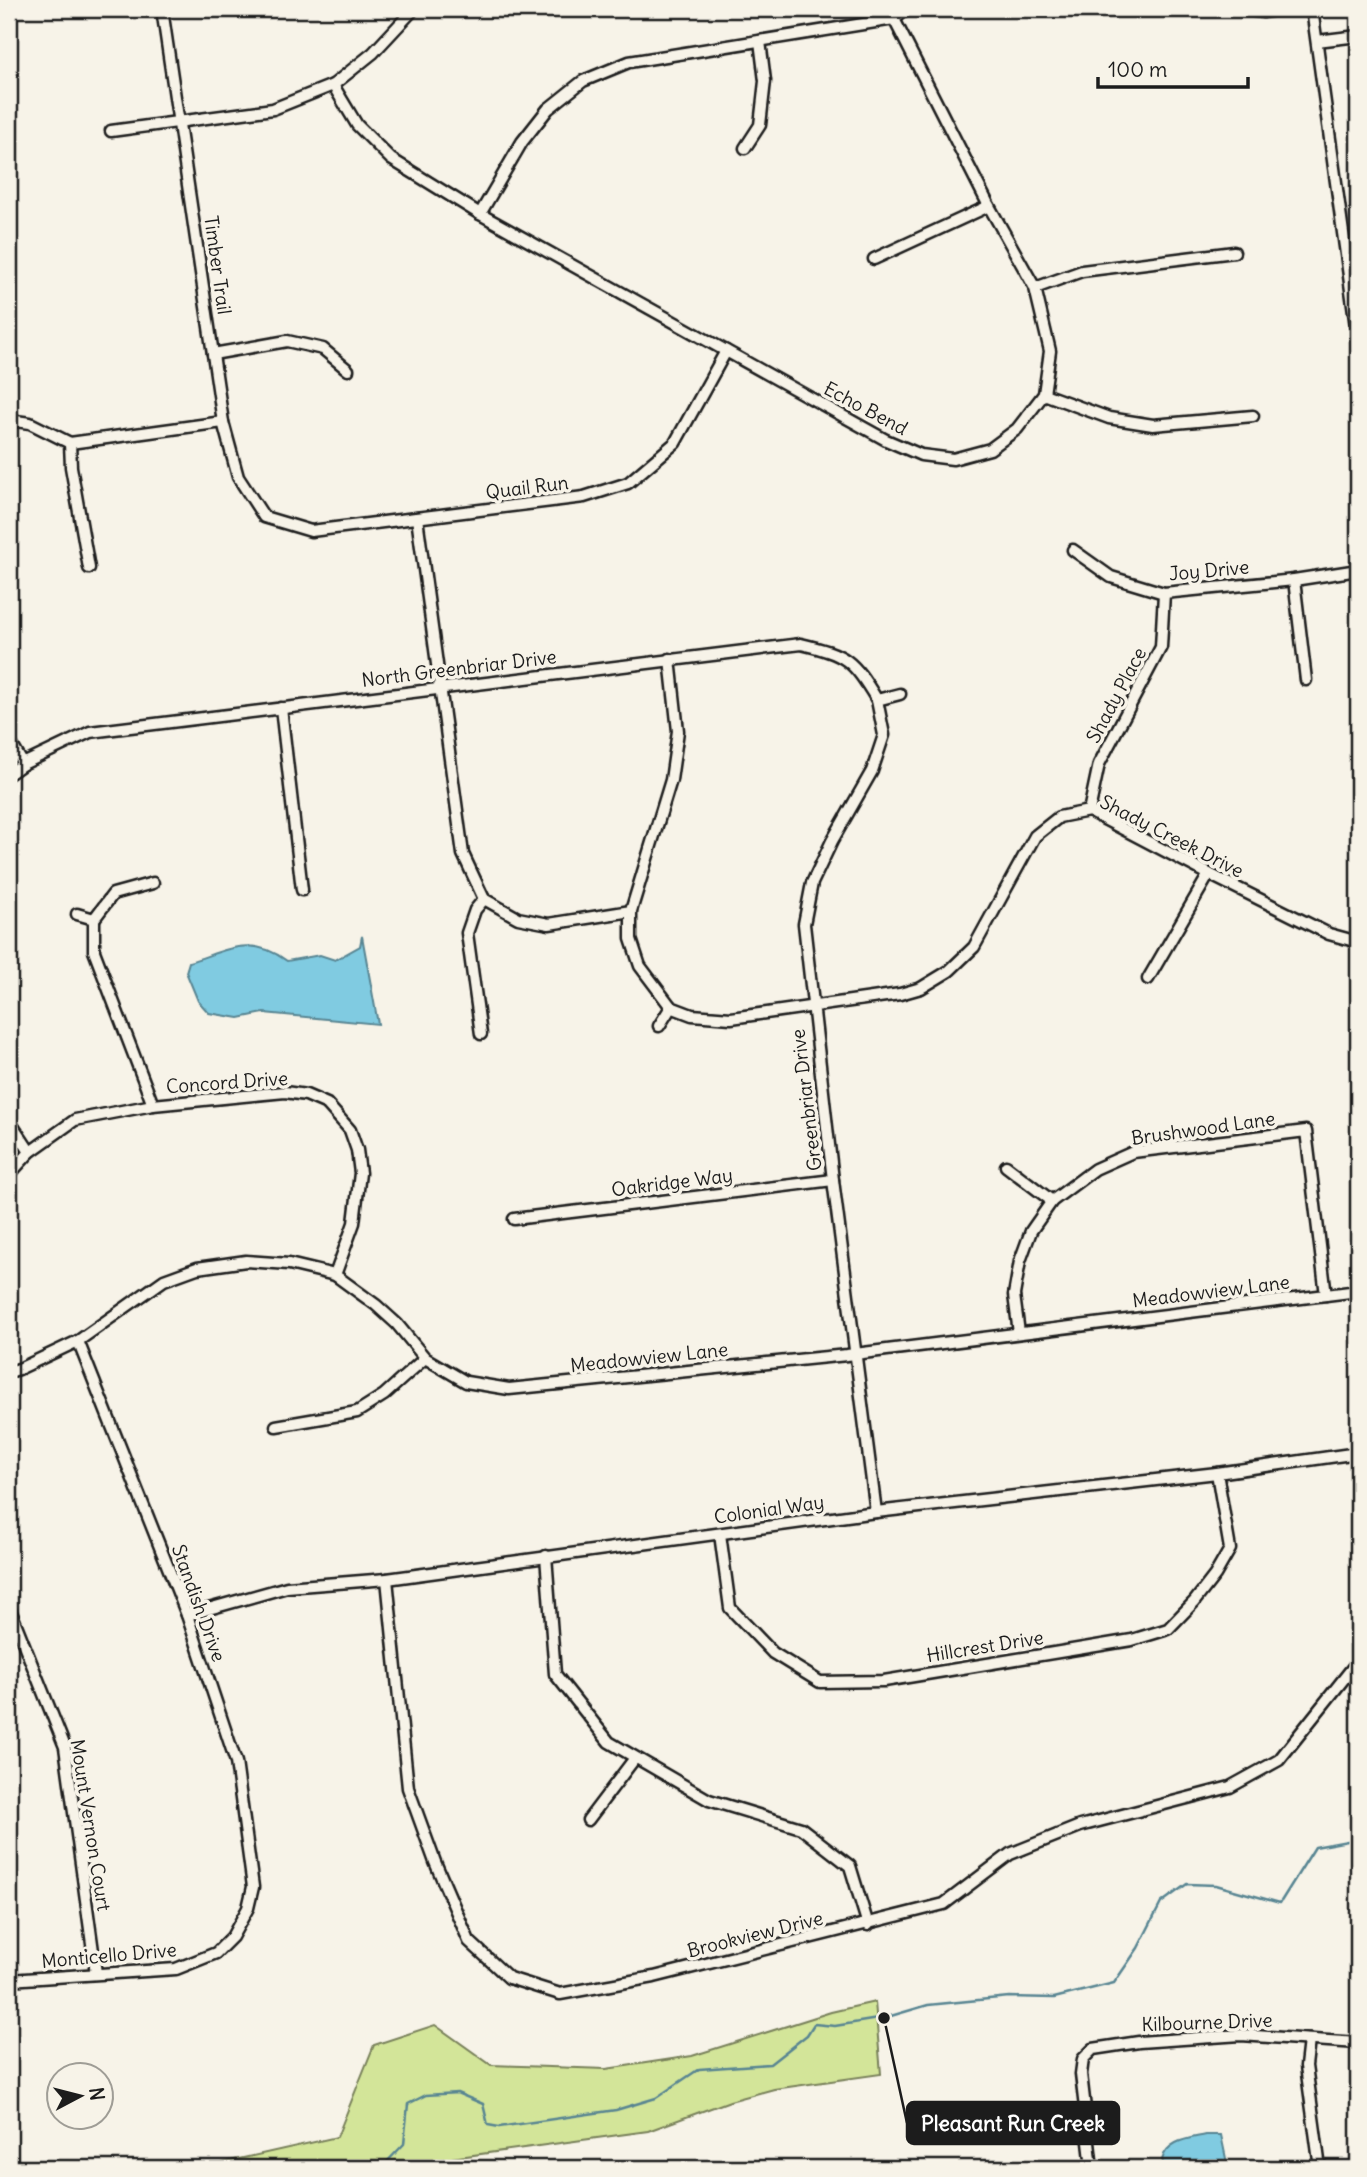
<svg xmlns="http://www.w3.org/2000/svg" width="1367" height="2177" font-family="Delius,sans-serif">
  <rect width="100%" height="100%" fill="#f7f3e8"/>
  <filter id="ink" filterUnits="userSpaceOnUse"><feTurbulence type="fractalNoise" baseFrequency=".0143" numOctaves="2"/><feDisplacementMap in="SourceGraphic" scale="14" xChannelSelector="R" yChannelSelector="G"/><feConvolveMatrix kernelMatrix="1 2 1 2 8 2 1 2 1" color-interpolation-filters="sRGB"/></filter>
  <g filter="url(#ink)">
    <!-- green -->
    <path fill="#d3e599" stroke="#78805a" stroke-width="2" d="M 875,2002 L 881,2074 L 774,2089 L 730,2101 L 648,2131 L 437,2160 L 424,2168 L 199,2168 L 337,2137 L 374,2045 L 435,2025 L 491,2065 L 606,2069 L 692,2056 L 831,2012 Z"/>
    <!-- water -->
    <g fill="#80cbe1" stroke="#588592" stroke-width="2">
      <path d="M 362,936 L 378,1024 L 264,1013 L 239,1018 L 209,1013 L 198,1001 L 186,972 L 189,962 C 228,950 251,934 287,961 L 320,955 L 335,960 L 360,946 Z"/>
      <path d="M 1206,2135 L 1221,2135 L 1228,2168 L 1166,2168 L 1162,2160 C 1167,2140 1188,2139 1206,2135 Z"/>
    </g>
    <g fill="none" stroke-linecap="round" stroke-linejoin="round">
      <!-- stream -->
      <path stroke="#588592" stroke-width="2.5" d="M 381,2168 L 404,2144 L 408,2104 L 426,2095 L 457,2093 L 483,2104 L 488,2125 L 499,2127 L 616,2110 L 656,2098 L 699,2069 L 770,2064 L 807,2035 L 814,2024 L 835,2026 L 884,2018 L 928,2005 L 1009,1997 L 1054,1998 L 1114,1983 L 1138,1948 L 1161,1903 L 1187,1884 L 1216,1885 L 1280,1903 L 1315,1847 L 1353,1840 L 1358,1841"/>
      <!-- minor casing -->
      <g stroke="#1c1c1c" stroke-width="15">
        <g id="minor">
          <path d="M 162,9 L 223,422 L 238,477 L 264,517 L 311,531 L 584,497 L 628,483 L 675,443 L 726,351"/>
          <path d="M 1242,9 L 1263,12 L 1281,9"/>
          <path d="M 1312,9 L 1358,341"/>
          <path d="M 1317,41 L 1358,36"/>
          <path d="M 333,85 L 357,125 L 391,159 L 480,214 L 886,440 L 921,455 L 953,459 L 990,449 L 1017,429 L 1044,394 L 1050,351 L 1035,288 L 989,206 L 894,19"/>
          <path d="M 111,131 L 273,109 L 333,85 L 373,53 L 414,9"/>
          <path d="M 745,148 L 760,125 L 765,81 L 760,41"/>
          <path d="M 480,214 L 522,142 L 548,109 L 583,81 L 629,62 L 894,19 L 907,9"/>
          <path d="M 874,259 L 989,206"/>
          <path d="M 1035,288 L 1082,271 L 1234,252"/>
          <path d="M 213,354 L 287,341 L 323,349 L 348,370"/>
          <path d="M 1044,394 L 1109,418 L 1153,425 L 1253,416"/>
          <path d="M 9,420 L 30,423 L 70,443 L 223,422"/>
          <path d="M 70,443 L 71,467 L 89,568"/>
          <path d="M 417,518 L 463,854 L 484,899"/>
          <path d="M 1073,550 L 1111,577 L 1164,593 L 1294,580 L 1358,570"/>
          <path d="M 1294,580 L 1306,680"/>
          <path d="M 281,708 L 302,890"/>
          <path d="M 9,740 L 23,764"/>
          <path d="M 9,774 L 23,764 L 90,732 L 801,644 C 847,655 852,659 877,700 L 900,694"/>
          <path d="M 1089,811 L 1099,764 L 1161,647 L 1164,593"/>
          <path d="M 484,899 L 518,918 L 549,924 L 631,911"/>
          <path d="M 77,914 L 94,919 L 113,894 L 153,883"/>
          <path d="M 94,919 L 94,951 L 153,1105"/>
          <path d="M 1148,979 L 1209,874"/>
          <path d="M 671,1007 L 692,1015 L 731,1018 L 900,994 L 921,988 L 949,971 L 974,947 L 1035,836 L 1059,817 L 1089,811 L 1209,874 L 1329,934 L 1358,942"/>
          <path d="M 659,1026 L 671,1007 L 640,966 L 631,939 L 631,911 L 671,780 L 678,731 L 670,659"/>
          <path d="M 481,1034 L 467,933 L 475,910 L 484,899"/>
          <path d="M 9,1120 L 30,1152"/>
          <path d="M 1006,1166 L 1052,1201"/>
          <path d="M 9,1175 L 30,1152 L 75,1120 L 153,1105 L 285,1092 L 306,1095 L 327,1104 L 350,1130 L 357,1150 L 360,1173 L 354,1223 L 335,1275"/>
          <path d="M 514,1219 L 833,1180"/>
          <path d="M 1019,1333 L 1014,1295 L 1020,1261 L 1031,1231 L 1052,1201 L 1095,1169 L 1133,1152 L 1306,1131 L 1326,1295"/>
          <path d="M 9,1372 L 19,1369 L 78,1341 L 164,1280 L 197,1268 L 246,1261 L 289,1264 L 335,1275 L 376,1305 L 397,1324 L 425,1358 L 466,1382 L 509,1389 L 847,1355 L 1358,1291"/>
          <path d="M 276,1426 L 357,1412 L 384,1395 L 425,1358"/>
          <path d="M 876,1512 L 833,1180 L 804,924 L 812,883 L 832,841 L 872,771 L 884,735 L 877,700"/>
          <path d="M 720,1534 L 730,1608 L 773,1653 L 820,1682 L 884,1681 L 1132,1640 L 1168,1629 L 1194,1602 L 1215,1575 L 1230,1549 L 1217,1473"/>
          <path d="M 546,1556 L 555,1674 L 609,1742 L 709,1800 L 801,1828 L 850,1866 L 868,1925"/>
          <path d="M 387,1579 L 408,1788 L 435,1862 L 469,1941 L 509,1978 L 560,1994 L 654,1977 L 944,1904 L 1010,1854 L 1080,1826 L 1230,1787 L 1279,1760 L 1358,1661"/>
          <path d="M 9,1607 L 65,1747 L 96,1973"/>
          <path d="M 187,1615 L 287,1587 L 387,1579 L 876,1512 L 1217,1473 L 1358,1453"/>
          <path d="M 588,1820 L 635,1758"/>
          <path d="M 9,1980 L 176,1969 L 216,1953 L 232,1937 L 248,1908 L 253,1887 L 236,1762 L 187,1615 L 78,1341"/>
          <path d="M 1309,2040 L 1306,2066 L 1320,2168"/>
          <path d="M 1092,2168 L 1081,2074 L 1083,2059 L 1093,2049 L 1139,2042 L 1241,2035 L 1358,2043"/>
        </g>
      </g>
      <!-- minor -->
      <use href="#minor" stroke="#f7f3e8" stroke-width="10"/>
    </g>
  </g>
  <g text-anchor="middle" stroke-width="7" stroke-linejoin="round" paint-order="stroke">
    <!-- street labels -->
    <g font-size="19" fill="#1c1c1c" stroke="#f7f3e8">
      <text transform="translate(218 265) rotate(82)" y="7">Timber Trail</text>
      <text transform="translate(866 408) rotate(28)" y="7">Echo Bend</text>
      <text transform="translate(527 487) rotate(-7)" y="7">Quail Run</text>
      <text transform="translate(1209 570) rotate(-5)" y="7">Joy Drive</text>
      <text transform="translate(459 668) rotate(-7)" y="7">North Greenbriar Drive</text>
      <text transform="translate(1116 695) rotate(-62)" y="7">Shady Place</text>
      <text transform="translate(1172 836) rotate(27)" y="7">Shady Creek Drive</text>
      <text transform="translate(227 1082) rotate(-4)" y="7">Concord Drive</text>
      <text transform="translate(806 1100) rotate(-97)" y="7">Greenbriar Drive</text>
      <text transform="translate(1203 1128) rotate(-8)" y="7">Brushwood Lane</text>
      <text transform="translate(672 1182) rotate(-7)" y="7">Oakridge Way</text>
      <text transform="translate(1211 1291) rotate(-7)" y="7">Meadowview Lane</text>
      <text transform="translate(649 1357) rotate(-6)" y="7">Meadowview Lane</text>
      <text transform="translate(769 1509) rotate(-8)" y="7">Colonial Way</text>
      <text transform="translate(199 1603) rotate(70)" y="7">Standish Drive</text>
      <text transform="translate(985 1646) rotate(-9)" y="7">Hillcrest Drive</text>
      <text transform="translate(91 1825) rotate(81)" y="7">Mount Vernon Court</text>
      <text transform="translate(755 1934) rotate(-14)" y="7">Brookview Drive</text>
      <text transform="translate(109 1955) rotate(-5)" y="7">Monticello Drive</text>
      <text transform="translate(1207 2022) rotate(-2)" y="7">Kilbourne Drive</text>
    </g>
  </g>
  <!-- callouts -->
  <path fill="none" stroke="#1c1c1c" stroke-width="2.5" d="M884 2018L907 2123"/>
  <circle fill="#1c1c1c" stroke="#f7f3e8" stroke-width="2.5" cx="884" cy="2018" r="7"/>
  <rect fill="#1c1c1c" stroke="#1c1c1c" stroke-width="2.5" x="907" y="2102" width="212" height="42" rx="7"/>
  <g font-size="21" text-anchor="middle" font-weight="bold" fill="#fff">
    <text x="1013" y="2131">Pleasant Run Creek</text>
  </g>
  <!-- margin -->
  <rect width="1367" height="2177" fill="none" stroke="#f7f3e8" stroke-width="35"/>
  <rect x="18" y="18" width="1332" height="2142" fill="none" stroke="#1c1c1c" stroke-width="2.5" filter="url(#ink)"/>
  <!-- north arrow -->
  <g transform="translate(80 2096) rotate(83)"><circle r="33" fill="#f7f3e8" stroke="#9f9d96" stroke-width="2"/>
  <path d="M0-5L12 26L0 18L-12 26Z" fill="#1c1c1c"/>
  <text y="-10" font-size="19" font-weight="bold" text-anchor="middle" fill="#1c1c1c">N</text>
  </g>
  <!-- scale -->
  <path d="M1098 77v10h150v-10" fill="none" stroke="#1c1c1c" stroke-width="3.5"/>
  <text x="1108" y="77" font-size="21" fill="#1c1c1c" stroke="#f7f3e8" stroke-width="5" paint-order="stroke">100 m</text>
</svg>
